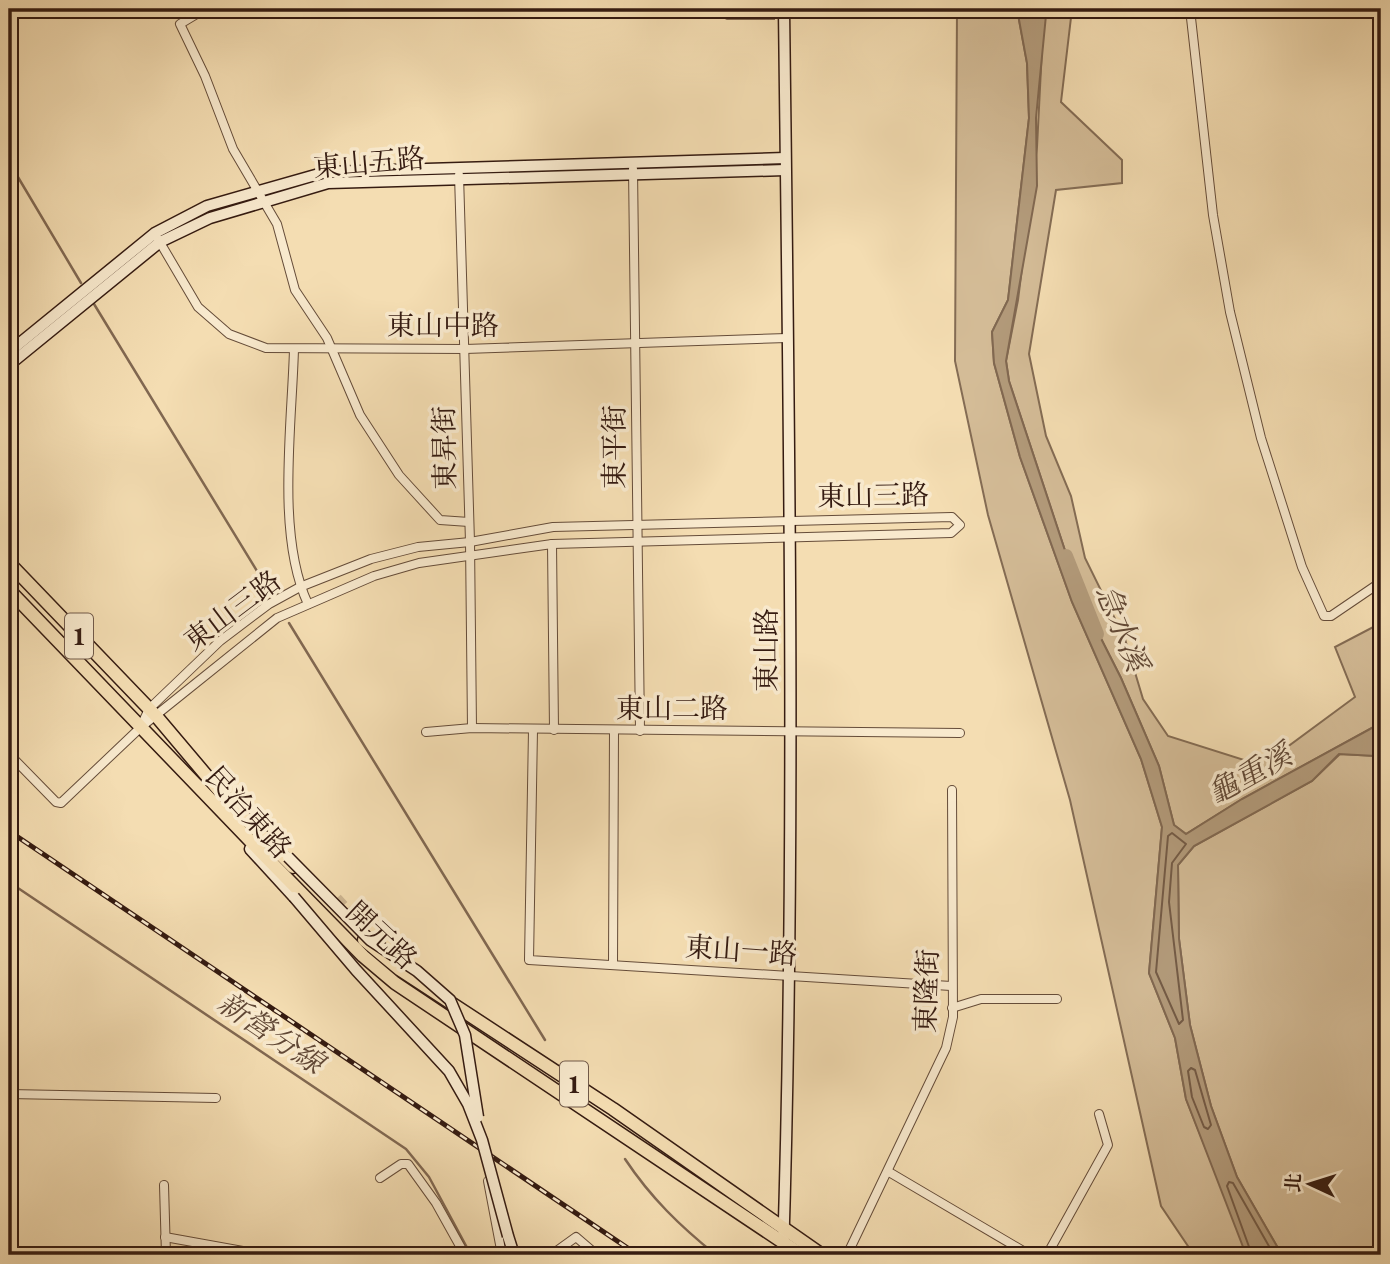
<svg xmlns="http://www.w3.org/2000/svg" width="1390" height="1264" font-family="'EB Garamond','Noto Serif TC',serif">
  <rect width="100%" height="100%" fill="#f4ddb2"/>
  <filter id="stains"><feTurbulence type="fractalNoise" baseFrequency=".00286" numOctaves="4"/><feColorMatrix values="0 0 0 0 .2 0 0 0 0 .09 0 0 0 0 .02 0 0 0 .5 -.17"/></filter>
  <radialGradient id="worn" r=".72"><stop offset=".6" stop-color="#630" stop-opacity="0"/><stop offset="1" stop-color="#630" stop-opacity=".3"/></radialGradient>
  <!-- green -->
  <g fill="#d4bc97" stroke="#846c54" stroke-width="2">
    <path d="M 709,9 L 774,9 L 774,19 L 727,19 Z"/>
    <path d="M 957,9 L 1017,9 L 1027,63 L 1029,118 L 1008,300 L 992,332 L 994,363 L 1020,457 L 1072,602 L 1141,759 L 1162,827 L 1149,973 L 1175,1038 L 1186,1099 L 1248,1255 L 1194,1255 L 1161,1206 L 1070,800 L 988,515 L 955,361 Z"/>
    <path d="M 1044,9 L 1072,9 L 1061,102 L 1122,160 L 1122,183 L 1056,190 L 1029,354 L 1046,436 L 1071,496 L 1085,558 L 1125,639 L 1143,699 L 1168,736 L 1247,761 L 1279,753 L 1355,697 L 1335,647 L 1381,623 L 1381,723 L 1242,799 L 1186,834 L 1174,825 L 1159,766 L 1121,678 L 1081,599 L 1009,381 L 1006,361 L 1018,300 L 1037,147 Z"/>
    <path d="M 1381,752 L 1381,1255 L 1282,1255 L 1237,1177 L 1211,1106 L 1190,1025 L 1179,939 L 1178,865 L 1194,846 L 1312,781 L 1340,754 L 1376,756 Z"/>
  </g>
  <!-- water -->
  <path fill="#b39b7b" stroke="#816851" stroke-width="2" d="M 1017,9 L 1044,9 L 1046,15 L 1036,118 L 1037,186 L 1006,361 L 1009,381 L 1081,599 L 1121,678 L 1159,766 L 1174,825 L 1186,834 L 1242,799 L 1381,723 L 1381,752 L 1376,756 L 1339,754 L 1312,781 L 1194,846 L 1178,865 L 1179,939 L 1190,1025 L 1211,1106 L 1237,1177 L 1282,1255 L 1248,1255 L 1245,1252 L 1186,1099 L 1175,1038 L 1149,973 L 1162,827 L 1141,759 L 1072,602 L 1020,457 L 994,363 L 992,332 L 1008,300 L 1029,118 L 1027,63 Z"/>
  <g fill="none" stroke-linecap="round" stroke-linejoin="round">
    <!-- shore -->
    <g stroke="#745b46" stroke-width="2">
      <path d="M 1172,833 L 1186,844 L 1172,863 L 1169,902 L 1183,1020 L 1179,1024 L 1156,972 L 1168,836 Z"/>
      <path d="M 1191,1068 L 1195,1070 L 1211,1125 L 1208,1129 L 1204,1127 L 1192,1097 L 1188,1071 Z"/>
      <path d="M 1252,1255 L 1227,1186 L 1229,1182 L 1233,1183 L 1274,1255"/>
    </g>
    <!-- stream -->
    <g stroke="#816851" stroke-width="2.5">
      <path d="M 9,162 L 81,283"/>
      <path d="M 94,304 L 271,594"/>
      <path d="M 289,623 L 545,1040"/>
      <path d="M 9,882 L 406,1149 L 429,1177 L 471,1255"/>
      <path d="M 625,1159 C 651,1198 680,1226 716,1255"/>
    </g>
    <!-- river -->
    <path stroke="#b39b7b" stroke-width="14" d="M 1066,556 L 1097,634"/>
    <!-- secondary-tunnel -->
    <path stroke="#ceb692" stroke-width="10" stroke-dasharray="10 5" stroke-linecap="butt" d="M 337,898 L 354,917"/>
    <!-- street casing -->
    <g stroke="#654c39" stroke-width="10">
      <g id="street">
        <path d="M 205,9 L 180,24 L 205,76 L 233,149 L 277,224 L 295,290 L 327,338 L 360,415 L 399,475 L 440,520 L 469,522"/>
        <path d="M 1190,9 L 1213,215 L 1230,312 L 1261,438 L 1302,567 L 1324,616 L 1331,616 L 1381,582"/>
        <path d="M 633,169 L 640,731"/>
        <path d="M 459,175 L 470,542 L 472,728"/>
        <path d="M 158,239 L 198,307 L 229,334 L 266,348 L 465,349 L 787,338"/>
        <path d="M 294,349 C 292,425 276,536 308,604"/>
        <path d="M 552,544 L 554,730"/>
        <path d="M 533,730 L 529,960 L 951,986"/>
        <path d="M 426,732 L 472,728 L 960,733"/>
        <path d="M 9,754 L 56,802 L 61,803 L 140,728 L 277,618 L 374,576 L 419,563 L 552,544 L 951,533 L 960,525 L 952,517 L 553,527 L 470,542 L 418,547 L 371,559 L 300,587 L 269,604 L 220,641 L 149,709 L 140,728"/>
        <path d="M 9,951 L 14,956 L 10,1255"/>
        <path d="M 613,965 L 614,730"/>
        <path d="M 952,1008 L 981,999 L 1057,999"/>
        <path d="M 9,1094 L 216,1098"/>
        <path d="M 889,1172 L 1030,1255"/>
        <path d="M 380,1178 L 401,1164 L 408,1164 L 436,1203 L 465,1255"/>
        <path d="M 488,1181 L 502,1255"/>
        <path d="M 164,1185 L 166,1255"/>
        <path d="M 165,1237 L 265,1255"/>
        <path d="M 551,1255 L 576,1237 L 597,1255"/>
        <path d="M 847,1255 L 946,1048 L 953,1017 L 952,790"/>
        <path d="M 1047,1255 L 1108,1145 L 1099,1114"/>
      </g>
    </g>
    <!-- secondary casing -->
    <g stroke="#351b11" stroke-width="13">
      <g id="secondary">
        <path d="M 9,352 L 155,233 L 207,206 L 326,172 L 785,158"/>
        <path d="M 9,365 L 160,242 L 210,218 L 328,183 L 785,170"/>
        <path d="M 250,849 L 294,897"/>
        <path d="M 508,1236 L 514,1255"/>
        <path d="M 783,1255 C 796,840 789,424 784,9"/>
      </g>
    </g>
    <!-- primary casing -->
    <g stroke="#351b11" stroke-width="15">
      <g id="primary">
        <path d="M 9,563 L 157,717 L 227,800 L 293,867"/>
        <path d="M 9,590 L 261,852 L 363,956 L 395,983 L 802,1255"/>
        <path d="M 364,940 L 399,969 L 613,1109 L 822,1255"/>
      </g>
    </g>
    <!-- street -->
    <use href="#street" stroke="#f8e9cd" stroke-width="8"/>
    <!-- secondary -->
    <use href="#secondary" stroke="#f8e9cd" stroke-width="10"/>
    <!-- primary -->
    <use href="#primary" stroke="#f4ddb2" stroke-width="12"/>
    <!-- rail casing -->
    <g stroke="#351b11" stroke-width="5">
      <path id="rail" d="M 9,831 L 638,1255"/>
    </g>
    <!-- rail -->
    <use href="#rail" stroke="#f8e9cd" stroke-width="2.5" stroke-dasharray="8" stroke-linecap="butt"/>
    <!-- secondary-bridge casing -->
    <g stroke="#351b11" stroke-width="13" stroke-linecap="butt">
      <g id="secondary-bridge">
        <path d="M 288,857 L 370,940 L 417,971 L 450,1000 L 465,1035 L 478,1117"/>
        <path d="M 294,897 L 356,970 L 449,1071 L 468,1104 L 482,1140 L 508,1236"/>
      </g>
    </g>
    <!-- secondary-bridge -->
    <use href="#secondary-bridge" stroke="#f8e9cd" stroke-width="10"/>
  </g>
  <g text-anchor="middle" stroke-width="7" stroke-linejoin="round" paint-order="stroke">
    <!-- shield labels -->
    <g fill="#f8e9cd" stroke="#705949" stroke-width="2">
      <rect x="65" y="613.5" width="28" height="45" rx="5"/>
      <rect x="560" y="1061.5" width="28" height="45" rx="5"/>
    </g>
    <g font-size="26" font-weight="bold" fill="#351b11">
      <text x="79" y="645">1</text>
      <text x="574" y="1093">1</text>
    </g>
    <!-- street labels -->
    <g font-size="28" fill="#351b11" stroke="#f8e9cd">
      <text transform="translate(369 162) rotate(-5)" y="10">東山五路</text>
      <text x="443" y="335">東山中路</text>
      <text transform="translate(614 447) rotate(-90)" y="10">東平街</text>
      <text transform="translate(444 448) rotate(-91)" y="10">東昇街</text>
      <text transform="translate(873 495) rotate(-1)" y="10">東山三路</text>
      <text transform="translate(232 610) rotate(-37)" y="10">東山三路</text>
      <text transform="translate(766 650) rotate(-90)" y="10">東山路</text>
      <text x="672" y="718">東山二路</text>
      <text transform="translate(249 812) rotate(48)" y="10">民治東路</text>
      <text transform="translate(382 935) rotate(43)" y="10">開元路</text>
      <text transform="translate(741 950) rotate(4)" y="10">東山一路</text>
      <text transform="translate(926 991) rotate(-88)" y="10">東隆街</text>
    </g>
    <!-- water labels -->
    <g font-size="30" font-style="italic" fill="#614836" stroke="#f8e9cd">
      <text transform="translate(1122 628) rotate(68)" y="10">急水溪</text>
      <text transform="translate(1250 774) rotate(-29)" y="10">龜重溪</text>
      <text transform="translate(271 1033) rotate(34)" y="10">新營分線</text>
    </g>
  </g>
  <!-- margin -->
  <rect width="1390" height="1264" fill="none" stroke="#f4ddb2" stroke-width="35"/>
  <rect x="10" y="10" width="1369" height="1243" fill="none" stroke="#351b11" stroke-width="3.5"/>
  <rect x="18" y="18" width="1355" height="1229" fill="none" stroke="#351b11" stroke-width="2"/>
  <!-- north arrow -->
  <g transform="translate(1310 1184) rotate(274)" stroke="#f8e9cd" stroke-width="5" paint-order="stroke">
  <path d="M0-5L12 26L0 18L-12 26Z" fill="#351b11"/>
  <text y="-10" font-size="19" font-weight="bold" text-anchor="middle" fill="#351b11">北</text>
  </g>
  <rect width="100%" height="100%" filter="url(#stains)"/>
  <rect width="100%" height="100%" fill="url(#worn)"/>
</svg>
